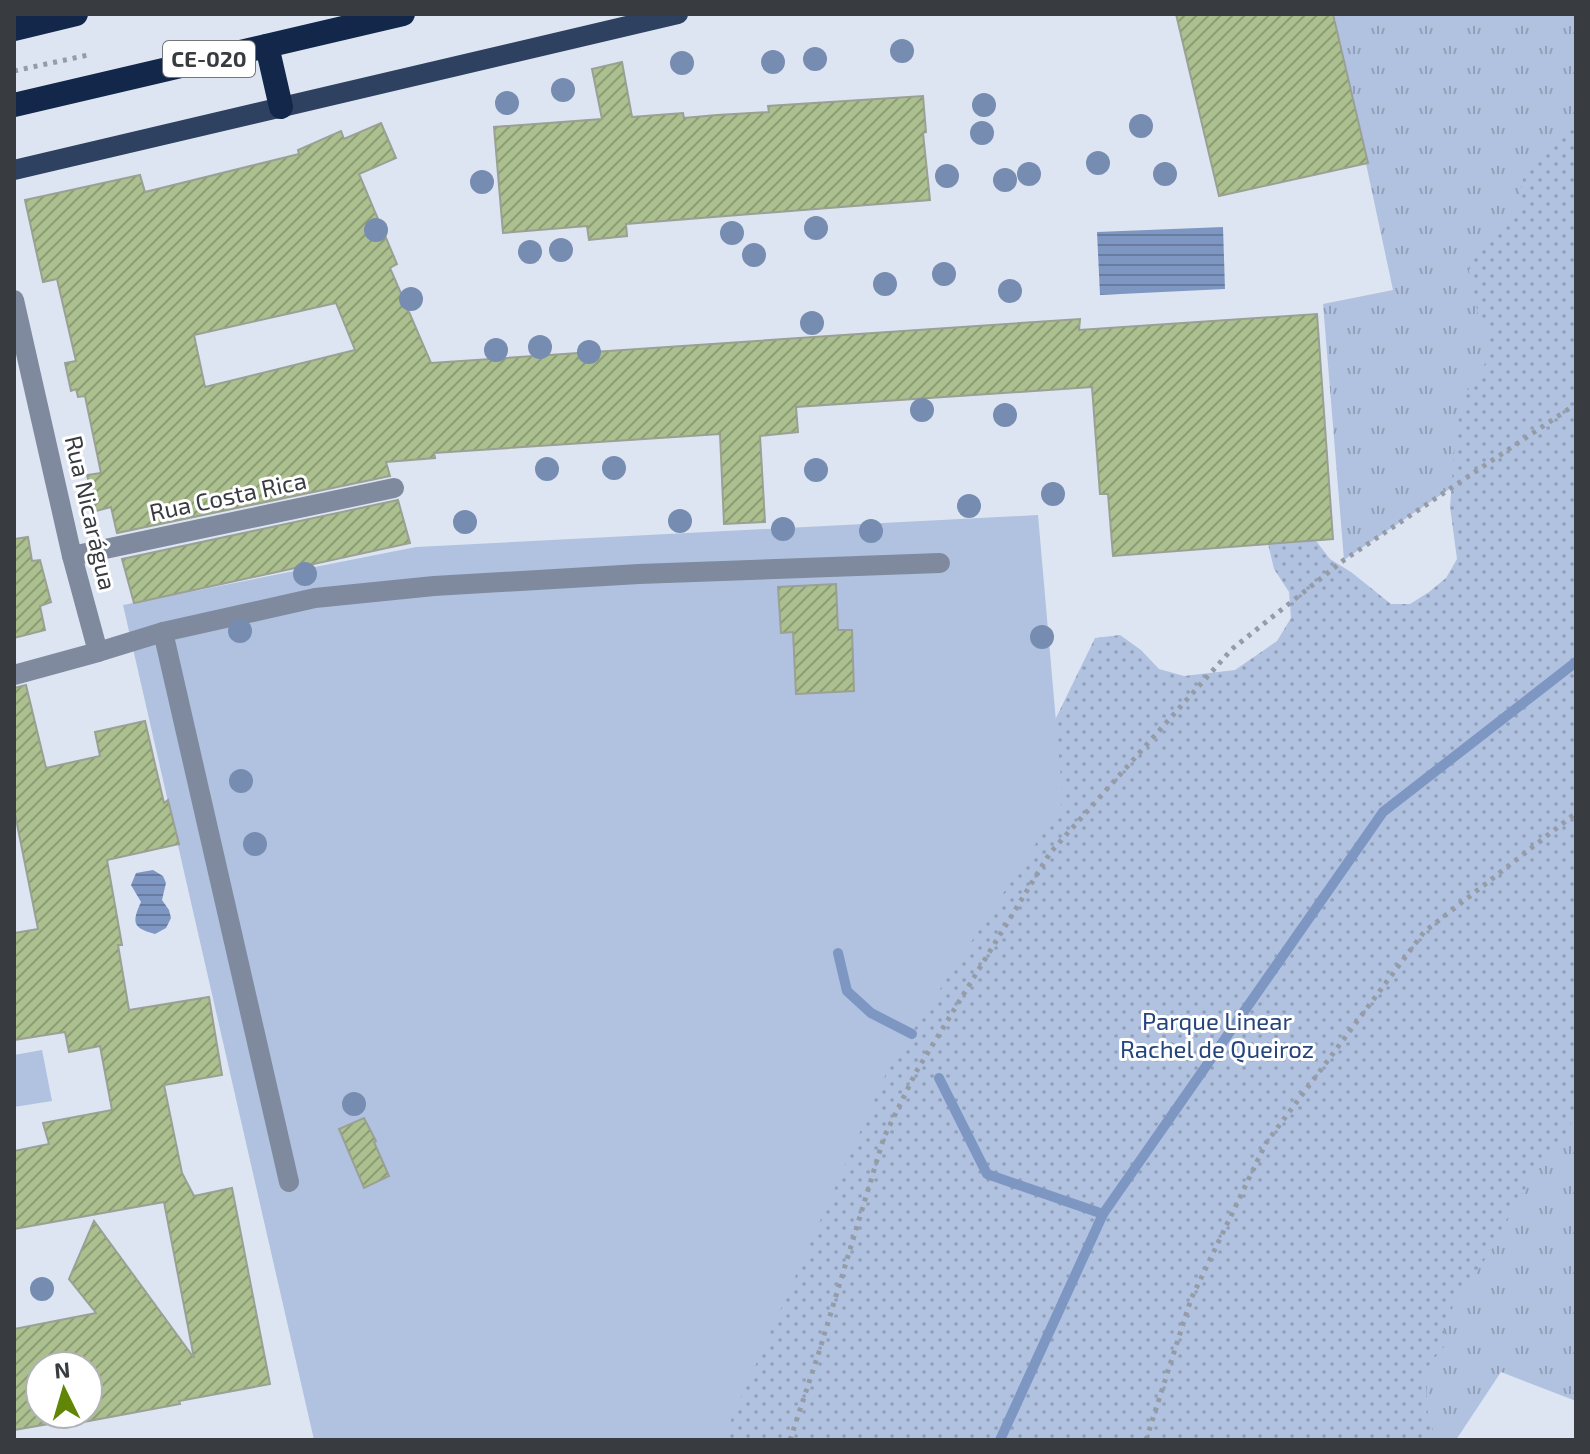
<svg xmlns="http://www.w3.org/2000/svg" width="1590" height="1454" font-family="'Exo 2',sans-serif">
  <defs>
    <pattern id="grass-tufts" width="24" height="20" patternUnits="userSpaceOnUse" patternTransform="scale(2)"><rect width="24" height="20" fill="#b1c2e0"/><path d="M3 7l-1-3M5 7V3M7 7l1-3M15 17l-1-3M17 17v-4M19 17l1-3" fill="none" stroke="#919fb7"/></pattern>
    <pattern id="park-dots" width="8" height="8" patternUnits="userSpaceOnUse" patternTransform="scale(2)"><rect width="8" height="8" fill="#b1c2e0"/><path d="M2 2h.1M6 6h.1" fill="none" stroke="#919fb7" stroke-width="1.8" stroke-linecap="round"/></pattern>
    <pattern id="water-rules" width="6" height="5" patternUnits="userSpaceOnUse" patternTransform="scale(2)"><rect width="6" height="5" fill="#7d97c2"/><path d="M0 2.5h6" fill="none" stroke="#677c9f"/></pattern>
    <pattern id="building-hatch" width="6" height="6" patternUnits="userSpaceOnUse" patternTransform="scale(2)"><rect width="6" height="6" fill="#abc08e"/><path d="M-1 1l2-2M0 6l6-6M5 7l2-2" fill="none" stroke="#8c9d75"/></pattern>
  </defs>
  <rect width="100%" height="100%" fill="#dde5f2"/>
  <!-- grass -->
  <g fill="url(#grass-tufts)">
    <path d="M 1334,14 L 1576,14 L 1576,404 L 1344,560 L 1323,304 L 1393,290 Z"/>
    <path d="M 1576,813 L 1576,1401 L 1501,1372 L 1456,1440 L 1146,1440 Z"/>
  </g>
  <!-- park -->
  <path fill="url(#park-dots)" d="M 1576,127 L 1576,1113 L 1567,1132 L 1531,1178 L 1492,1249 L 1453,1307 L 1443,1327 L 1447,1343 L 1425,1370 L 1428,1413 L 1435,1440 L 342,1440 L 1053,724 L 1095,638 L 1120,635 L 1141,650 L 1159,669 L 1184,676 L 1235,670 L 1277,641 L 1291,618 L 1289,592 L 1274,569 L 1268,544 L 1313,537 L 1330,559 L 1351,572 L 1391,604 L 1410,604 L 1429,592 L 1446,578 L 1457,559 L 1450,507 L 1456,428 L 1470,384 L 1487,361 L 1489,337 L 1478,313 L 1471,287 L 1468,262 L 1485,242 L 1507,227 L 1518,204 L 1523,179 L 1536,156 Z"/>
  <!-- pitch -->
  <g fill="#b1c2e0">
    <path d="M 1038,515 L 1063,802 L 889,1067 L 722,1440 L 314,1440 L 123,605 L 416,547 Z"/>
    <path d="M 42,1050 L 52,1101 L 14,1107 L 14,1055 Z"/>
  </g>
  <!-- water -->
  <g fill="url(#water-rules)">
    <path d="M 1223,227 L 1225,289 L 1100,295 L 1097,232 Z"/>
    <path d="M 153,870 L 163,876 L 166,883 L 162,900 L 169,910 L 171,918 L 166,928 L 155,934 C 132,928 132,922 141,902 L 131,885 L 136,873 Z"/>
  </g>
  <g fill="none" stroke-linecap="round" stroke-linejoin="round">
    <!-- stream -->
    <g stroke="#7d97c2" stroke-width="10">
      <path d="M 838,953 L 847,991 L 871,1013 L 912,1034"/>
      <path d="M 939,1078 L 987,1174 L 1103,1214"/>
      <path d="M 1000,1440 L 1103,1214 L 1383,812 L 1576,662"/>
    </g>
  </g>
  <!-- building -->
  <g fill="url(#building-hatch)" stroke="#9aa093" stroke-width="2" fill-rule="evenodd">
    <path d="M 1176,14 L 1333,14 L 1368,163 L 1219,196 Z"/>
    <path d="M 622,62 L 632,117 L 683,113 L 684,118 L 717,115 L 769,112 L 768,106 L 923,96 L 926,132 L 923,133 L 930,200 L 626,224 L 627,236 L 589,240 L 587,226 L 503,233 L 494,127 L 602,119 L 592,69 Z"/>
    <path d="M 381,123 L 396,158 L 359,174 L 397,264 L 390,268 L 431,363 L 1080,319 L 1079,330 L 1317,314 L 1333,539 L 1113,556 L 1108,494 L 1100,494 L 1092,387 L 796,407 L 798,432 L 760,436 L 765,522 L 724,524 L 720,434 L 434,453 L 435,458 L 386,462 L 390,476 L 117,533 L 111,507 L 96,511 L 87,475 L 101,473 L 85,396 L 78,397 L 76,389 L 71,391 L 65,363 L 76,361 L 57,279 L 43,282 L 25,200 L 140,175 L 145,192 L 299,154 L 298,150 L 341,131 L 344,139 ZM 336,303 L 355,350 L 205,387 L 194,335 Z"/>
    <path d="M 398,500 L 410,543 L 134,603 L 122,559 Z"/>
    <path d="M 28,537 L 32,561 L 40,560 L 51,602 L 40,606 L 45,630 L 14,638 L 14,539 Z"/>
    <path d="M 836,584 L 838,630 L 852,630 L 854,691 L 796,694 L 793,632 L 781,633 L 778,587 Z"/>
    <path d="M 26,685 L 46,768 L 100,756 L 95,732 L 145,721 L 164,803 L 168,800 L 179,844 L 107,860 L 122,945 L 118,945 L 129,1010 L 209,997 L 222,1075 L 164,1085 L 182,1173 L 194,1196 L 232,1188 L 270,1384 L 179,1401 L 180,1404 L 121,1415 L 67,1425 L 66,1421 L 14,1430 L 14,1329 L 96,1313 L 69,1279 L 94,1221 L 194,1358 L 164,1202 L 14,1229 L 14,1151 L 49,1144 L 43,1123 L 112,1110 L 100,1046 L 69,1052 L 65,1032 L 14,1040 L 14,933 L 38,929 L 14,809 L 14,688 ZM 40,1366 L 88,1366 L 88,1414 L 40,1414 Z"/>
    <path d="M 364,1118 L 376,1141 L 374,1142 L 389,1176 L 364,1188 L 339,1129 Z"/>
  </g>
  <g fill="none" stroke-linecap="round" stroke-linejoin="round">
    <!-- path -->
    <g stroke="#969ca6" stroke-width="5" stroke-dasharray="4 6" stroke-linecap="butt">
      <path d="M 14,71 L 88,55"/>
      <path d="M 790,1440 L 819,1352 L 884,1137 L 916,1072 L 1050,853 L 1232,649 L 1344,560 L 1576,404"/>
      <path d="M 1146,1440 L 1191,1299 L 1266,1143 L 1424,932 L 1576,813"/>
    </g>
    <!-- minor -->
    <g stroke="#7f8a9e" stroke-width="20">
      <path d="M 14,300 L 72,556 L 98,652 L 14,675"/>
      <path d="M 72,556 L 394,488"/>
      <path d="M 163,632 L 289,1182"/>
      <path d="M 98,652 L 163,632 L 315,598 L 434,586 L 639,574 L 940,563"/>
    </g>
    <!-- major -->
    <path stroke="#2e4161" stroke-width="20" d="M 14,170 L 678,14"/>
    <!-- highway -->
    <g stroke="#13274b" stroke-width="24">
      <path d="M 14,29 L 76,14"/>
      <path d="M 267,46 L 281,107"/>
      <path d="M 14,105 L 403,14"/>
    </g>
  </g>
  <!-- trees -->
  <g fill="#778cb1">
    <circle cx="902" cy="51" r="12"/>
    <circle cx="815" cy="59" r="12"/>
    <circle cx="773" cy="62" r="12"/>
    <circle cx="682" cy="63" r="12"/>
    <circle cx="563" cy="90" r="12"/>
    <circle cx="507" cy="103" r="12"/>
    <circle cx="984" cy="105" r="12"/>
    <circle cx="1141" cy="126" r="12"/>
    <circle cx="982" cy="133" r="12"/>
    <circle cx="1098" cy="163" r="12"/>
    <circle cx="1029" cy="174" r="12"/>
    <circle cx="1165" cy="174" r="12"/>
    <circle cx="947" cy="176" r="12"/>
    <circle cx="1005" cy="180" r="12"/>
    <circle cx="482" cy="182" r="12"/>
    <circle cx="816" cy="228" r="12"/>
    <circle cx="376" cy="230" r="12"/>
    <circle cx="732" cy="233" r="12"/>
    <circle cx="561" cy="250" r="12"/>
    <circle cx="530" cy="252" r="12"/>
    <circle cx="754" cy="255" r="12"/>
    <circle cx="944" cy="274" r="12"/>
    <circle cx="885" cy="284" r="12"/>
    <circle cx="1010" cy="291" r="12"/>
    <circle cx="411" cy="299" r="12"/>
    <circle cx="812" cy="323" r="12"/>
    <circle cx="540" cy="347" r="12"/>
    <circle cx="496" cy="350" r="12"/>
    <circle cx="589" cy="352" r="12"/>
    <circle cx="922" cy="410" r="12"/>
    <circle cx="1005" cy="415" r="12"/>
    <circle cx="614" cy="468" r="12"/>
    <circle cx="547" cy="469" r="12"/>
    <circle cx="816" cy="470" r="12"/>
    <circle cx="1053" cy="494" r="12"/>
    <circle cx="969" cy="506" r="12"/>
    <circle cx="680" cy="521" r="12"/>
    <circle cx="465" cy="522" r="12"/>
    <circle cx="783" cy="529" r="12"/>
    <circle cx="871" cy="531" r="12"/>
    <circle cx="305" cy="574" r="12"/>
    <circle cx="240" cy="631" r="12"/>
    <circle cx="1042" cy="637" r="12"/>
    <circle cx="241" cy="781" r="12"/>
    <circle cx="255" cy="844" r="12"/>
    <circle cx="354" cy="1104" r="12"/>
    <circle cx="42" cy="1289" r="12"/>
  </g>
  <g text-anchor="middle" stroke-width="6" stroke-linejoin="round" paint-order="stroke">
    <!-- shield labels -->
    <rect fill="#fff" stroke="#747679" stroke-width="2" x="163" y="41" width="92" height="36" rx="6"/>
    <g font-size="22" font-weight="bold" fill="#383b40">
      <text x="209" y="67">CE-020</text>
    </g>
    <!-- street labels -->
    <g font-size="24" fill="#383b40" stroke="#fff">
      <text transform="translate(228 497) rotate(-12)" y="8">Rua Costa Rica</text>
      <text transform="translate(90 513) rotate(77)" y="8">Rua Nicarágua</text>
    </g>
    <!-- park labels -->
    <g font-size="24" fill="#24447b" stroke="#fff">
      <text x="1217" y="1030">Parque Linear<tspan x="1217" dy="28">Rachel de Queiroz</tspan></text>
    </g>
  </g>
  <!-- border -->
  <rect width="1590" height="1454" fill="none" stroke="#383b40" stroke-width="32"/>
  <!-- north arrow -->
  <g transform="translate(64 1390) rotate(355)"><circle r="38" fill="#ffffff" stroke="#afb1b3" stroke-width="2"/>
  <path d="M0-6L14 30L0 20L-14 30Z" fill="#618504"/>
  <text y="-12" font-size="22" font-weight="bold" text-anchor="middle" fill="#383b40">N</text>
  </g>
</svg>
